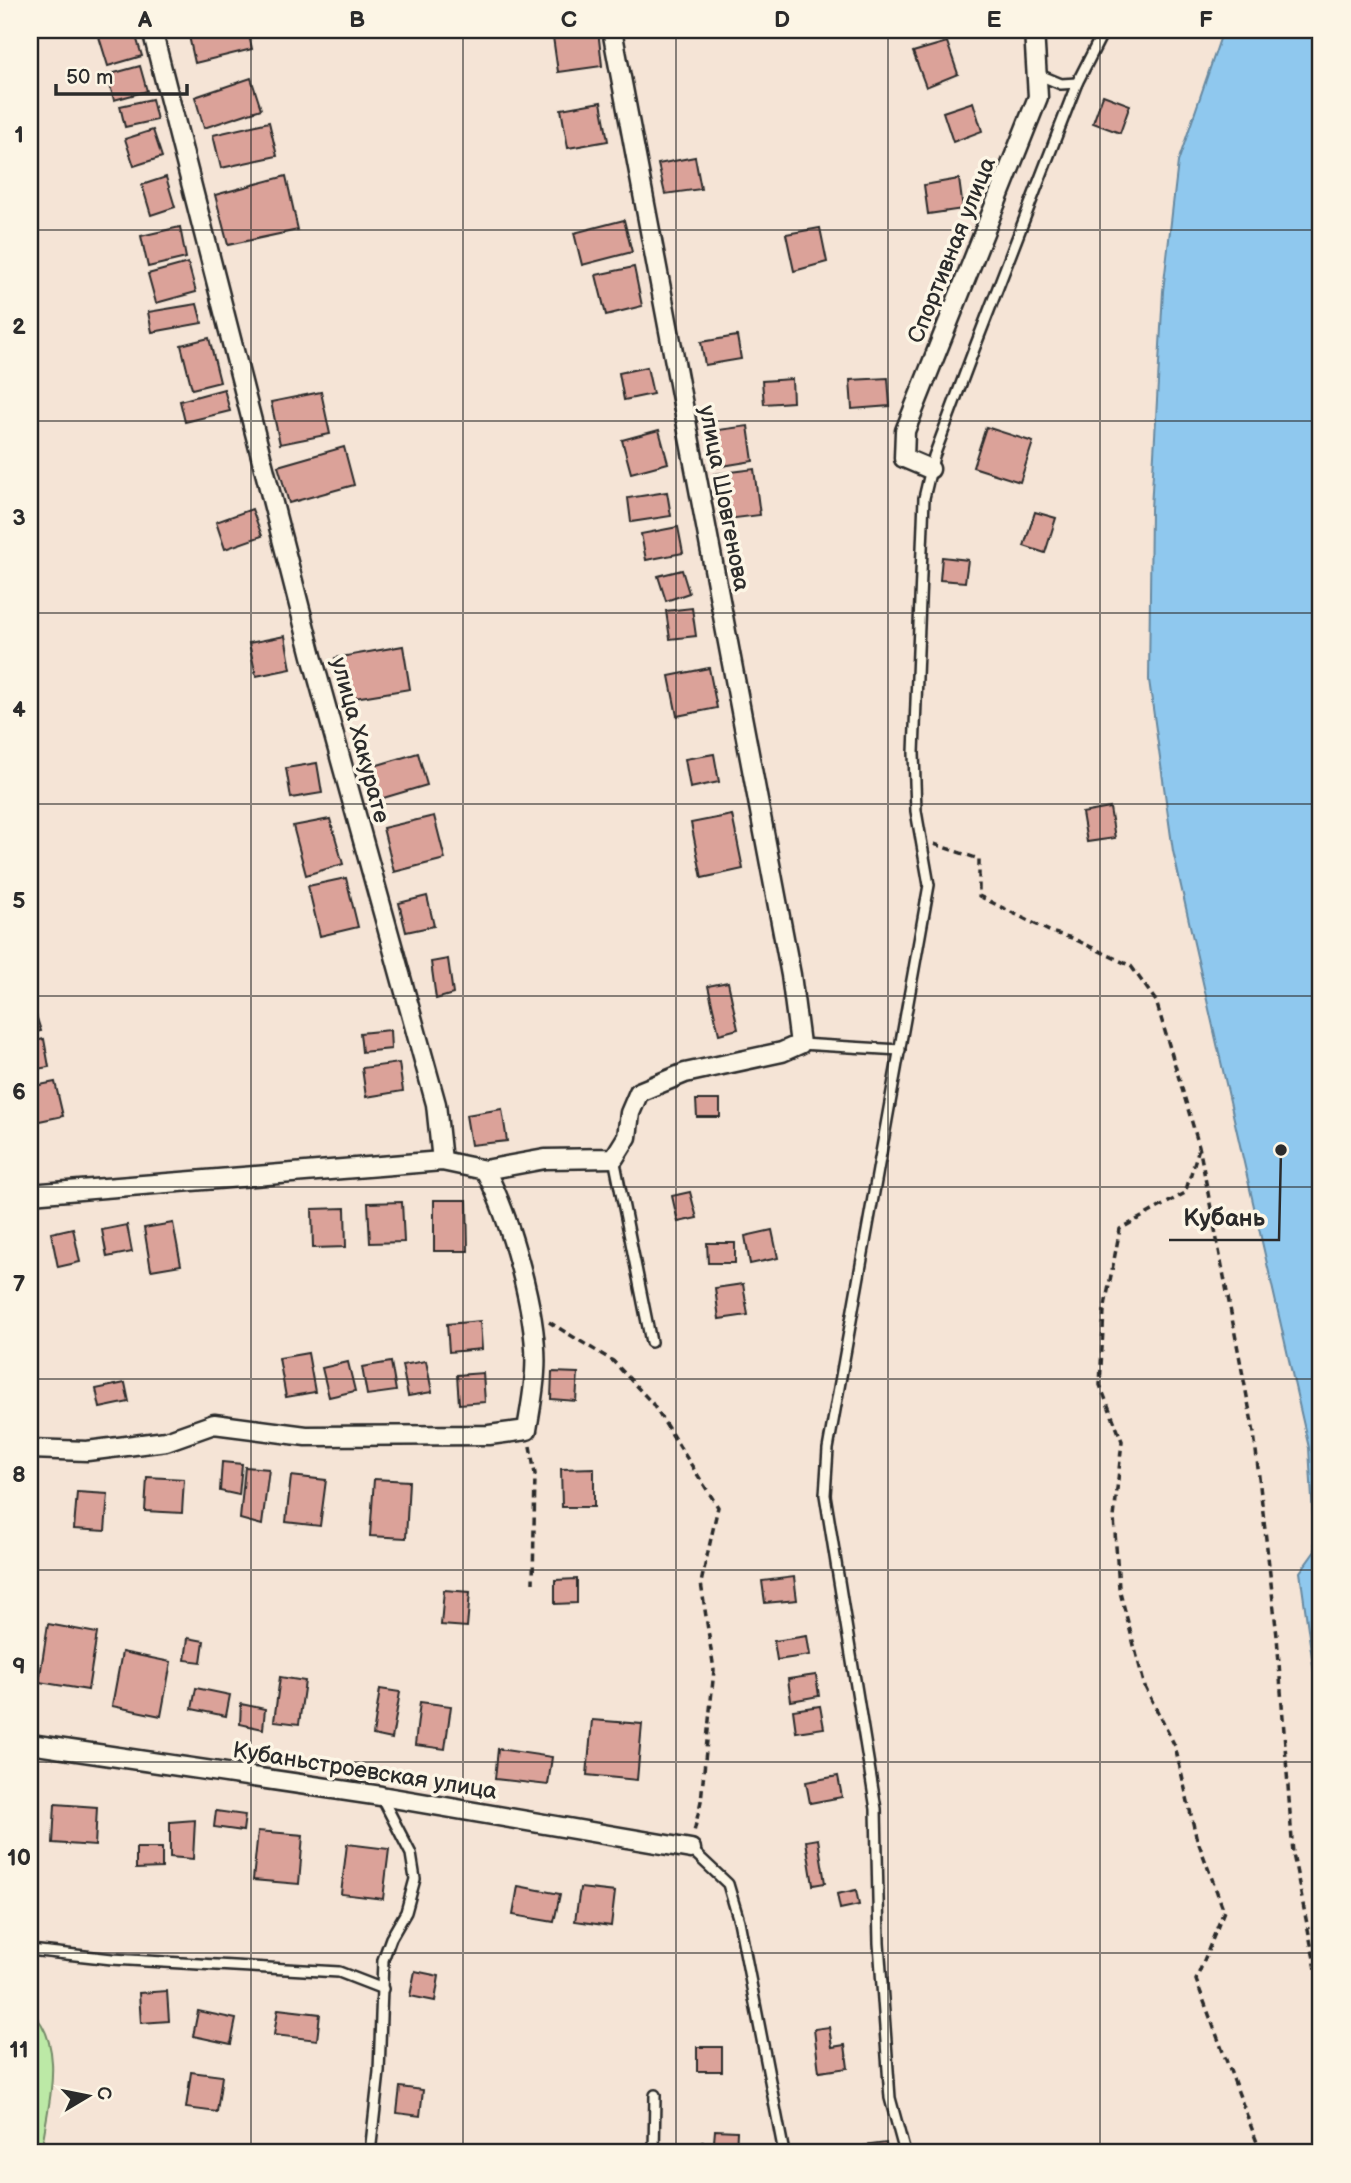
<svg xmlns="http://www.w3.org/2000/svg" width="1351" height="2183" font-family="'Balsamiq Sans',sans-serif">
  <rect width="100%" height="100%" fill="#f5e4d6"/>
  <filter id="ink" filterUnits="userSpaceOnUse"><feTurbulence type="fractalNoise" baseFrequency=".0143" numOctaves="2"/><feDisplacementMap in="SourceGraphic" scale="14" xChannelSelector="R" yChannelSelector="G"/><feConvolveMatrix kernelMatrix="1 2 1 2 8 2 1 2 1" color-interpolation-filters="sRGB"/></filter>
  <g filter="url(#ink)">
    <!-- green -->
    <path fill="#bce9a6" stroke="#748a68" stroke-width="2" d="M 30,2010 C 68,2045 47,2107 41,2153 L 30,2153 Z"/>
    <!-- water -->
    <path fill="#8fc8ee" stroke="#6789a0" stroke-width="2" d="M 1223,30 L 1321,30 L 1321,1722 L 1300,1572 L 1315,1551 L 1309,1448 L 1173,851 L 1149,680 L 1151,509 L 1163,291 L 1178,162 Z"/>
    <!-- building -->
    <g fill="#dba299" stroke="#2b2b2b" stroke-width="2">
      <path d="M 124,30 L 134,30 L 142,56 L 108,66 L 99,37 Z"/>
      <path d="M 213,30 L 248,30 L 252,49 L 195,63 L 189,36 Z"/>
      <path d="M 552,30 L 598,30 L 602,66 L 558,72 Z"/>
      <path d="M 947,42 L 958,74 L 926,87 L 913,52 Z"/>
      <path d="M 140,66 L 147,91 L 114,100 L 107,75 Z"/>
      <path d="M 251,78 L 261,109 L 204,128 L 195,97 Z"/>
      <path d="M 1103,95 L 1130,105 L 1120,133 L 1093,123 Z"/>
      <path d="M 152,99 L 157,120 L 125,127 L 120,106 Z"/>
      <path d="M 601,102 L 608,141 L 568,148 L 561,109 Z"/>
      <path d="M 973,102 L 982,131 L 953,142 L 943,112 Z"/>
      <path d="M 269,122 L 277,156 L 221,168 L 213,135 Z"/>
      <path d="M 153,130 L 162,157 L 134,166 L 125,139 Z"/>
      <path d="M 695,157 L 701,189 L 665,194 L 658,164 Z"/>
      <path d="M 286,176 L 298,230 L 228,245 L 215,195 Z"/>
      <path d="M 166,177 L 175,207 L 151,215 L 142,185 Z"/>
      <path d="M 959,179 L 963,209 L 928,214 L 924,185 Z"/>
      <path d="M 624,220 L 632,252 L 582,265 L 574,233 Z"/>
      <path d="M 180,227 L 186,258 L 148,267 L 141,236 Z"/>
      <path d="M 820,228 L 827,262 L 794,271 L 786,234 Z"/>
      <path d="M 188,263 L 196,292 L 156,303 L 148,274 Z"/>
      <path d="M 634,267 L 642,306 L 606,315 L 596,275 Z"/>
      <path d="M 197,304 L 202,323 L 152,332 L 148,312 Z"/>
      <path d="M 737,336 L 741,359 L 705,365 L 701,342 Z"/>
      <path d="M 209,338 L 220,382 L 192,389 L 181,345 Z"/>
      <path d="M 647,367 L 653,394 L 624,400 L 619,373 Z"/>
      <path d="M 888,378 L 890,406 L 852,409 L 850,380 Z"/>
      <path d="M 792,379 L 793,402 L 764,404 L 762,381 Z"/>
      <path d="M 224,389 L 230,411 L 185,422 L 180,401 Z"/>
      <path d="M 321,392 L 330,434 L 280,444 L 271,402 Z"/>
      <path d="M 748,426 L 753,461 L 716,467 L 711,431 Z"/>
      <path d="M 986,427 L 1033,442 L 1020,482 L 973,467 Z"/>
      <path d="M 659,430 L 668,463 L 631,473 L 622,440 Z"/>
      <path d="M 344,447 L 354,485 L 289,503 L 278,466 Z"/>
      <path d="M 754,469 L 760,515 L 720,520 L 714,474 Z"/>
      <path d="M 667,492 L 671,516 L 631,522 L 628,498 Z"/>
      <path d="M 252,509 L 262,536 L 225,549 L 216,522 Z"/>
      <path d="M 1035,512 L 1056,518 L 1045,553 L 1024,546 Z"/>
      <path d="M 678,527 L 683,553 L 646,560 L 641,534 Z"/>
      <path d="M 942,557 L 968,560 L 965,582 L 940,580 Z"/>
      <path d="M 682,570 L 689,593 L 666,601 L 658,576 Z"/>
      <path d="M 692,608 L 696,636 L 670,639 L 666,611 Z"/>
      <path d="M 285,636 L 291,669 L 256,676 L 249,643 Z"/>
      <path d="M 403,646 L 410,689 L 342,700 L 335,658 Z"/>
      <path d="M 709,668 L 717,708 L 677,716 L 669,676 Z"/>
      <path d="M 418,753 L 427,785 L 380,799 L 371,767 Z"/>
      <path d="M 714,754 L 719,782 L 690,788 L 685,759 Z"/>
      <path d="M 317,763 L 322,793 L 291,798 L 286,768 Z"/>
      <path d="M 1110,808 L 1115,838 L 1087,842 L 1082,813 Z"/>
      <path d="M 732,815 L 743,869 L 702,878 L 691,823 Z"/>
      <path d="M 434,816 L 445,859 L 394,872 L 383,828 Z"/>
      <path d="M 330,819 L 343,864 L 306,875 L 293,826 Z"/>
      <path d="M 346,878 L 358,927 L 320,936 L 308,886 Z"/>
      <path d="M 427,896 L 434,926 L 406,932 L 399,903 Z"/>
      <path d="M 448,959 L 453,994 L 436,999 L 431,962 Z"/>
      <path d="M 728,982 L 738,1029 L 719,1034 L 708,986 Z"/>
      <path d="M 35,1012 L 41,1031 L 30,1033 L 30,1014 Z"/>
      <path d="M 390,1030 L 391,1049 L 362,1052 L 360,1033 Z"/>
      <path d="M 44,1039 L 49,1067 L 30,1070 L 30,1042 Z"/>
      <path d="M 399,1063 L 403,1091 L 366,1097 L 362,1068 Z"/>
      <path d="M 55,1082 L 63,1116 L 30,1123 L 30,1087 Z"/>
      <path d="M 696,1100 L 720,1100 L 720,1117 L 697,1117 Z"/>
      <path d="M 502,1109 L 507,1141 L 471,1145 L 466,1115 Z"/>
      <path d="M 690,1192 L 697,1218 L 678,1222 L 672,1196 Z"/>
      <path d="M 434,1200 L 467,1200 L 468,1251 L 434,1251 Z"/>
      <path d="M 402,1202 L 404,1242 L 370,1243 L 368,1203 Z"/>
      <path d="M 345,1208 L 346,1247 L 313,1248 L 312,1209 Z"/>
      <path d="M 173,1223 L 181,1265 L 151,1270 L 144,1228 Z"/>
      <path d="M 127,1225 L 132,1252 L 107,1257 L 102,1230 Z"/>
      <path d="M 73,1228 L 80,1262 L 58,1267 L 51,1233 Z"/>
      <path d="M 772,1230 L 778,1258 L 750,1264 L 745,1236 Z"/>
      <path d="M 707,1243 L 735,1243 L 735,1263 L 708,1263 Z"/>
      <path d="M 743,1284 L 748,1315 L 719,1319 L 715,1288 Z"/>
      <path d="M 480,1321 L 482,1349 L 449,1352 L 447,1324 Z"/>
      <path d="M 308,1353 L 315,1392 L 286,1397 L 279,1358 Z"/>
      <path d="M 426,1361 L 432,1392 L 408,1396 L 402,1365 Z"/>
      <path d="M 348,1362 L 355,1391 L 329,1397 L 322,1368 Z"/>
      <path d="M 391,1362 L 396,1391 L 367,1395 L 362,1367 Z"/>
      <path d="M 552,1372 L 578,1373 L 576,1401 L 551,1399 Z"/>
      <path d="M 483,1373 L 485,1402 L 459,1404 L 457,1375 Z"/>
      <path d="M 125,1383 L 129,1402 L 100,1408 L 96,1389 Z"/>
      <path d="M 222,1462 L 242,1464 L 239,1495 L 220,1491 Z"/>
      <path d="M 245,1467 L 269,1469 L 262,1525 L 240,1519 Z"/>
      <path d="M 594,1468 L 594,1507 L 562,1507 L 561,1469 Z"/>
      <path d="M 291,1476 L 326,1480 L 320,1526 L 286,1522 Z"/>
      <path d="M 147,1477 L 184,1479 L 182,1513 L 145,1511 Z"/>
      <path d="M 374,1479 L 409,1481 L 406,1538 L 370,1536 Z"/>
      <path d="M 77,1492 L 108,1494 L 105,1531 L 74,1529 Z"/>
      <path d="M 794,1577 L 797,1600 L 765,1603 L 762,1581 Z"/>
      <path d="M 577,1579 L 577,1603 L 555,1604 L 555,1580 Z"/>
      <path d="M 444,1590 L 470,1592 L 467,1627 L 441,1625 Z"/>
      <path d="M 48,1624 L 97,1633 L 88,1690 L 39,1682 Z"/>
      <path d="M 807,1636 L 810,1655 L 777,1660 L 774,1641 Z"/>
      <path d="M 188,1638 L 204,1641 L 201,1662 L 185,1660 Z"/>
      <path d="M 122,1652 L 171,1662 L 161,1716 L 112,1706 Z"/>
      <path d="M 816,1675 L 819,1696 L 791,1701 L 788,1679 Z"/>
      <path d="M 280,1677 L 305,1681 L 299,1724 L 274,1721 Z"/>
      <path d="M 196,1688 L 230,1695 L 226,1716 L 192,1709 Z"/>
      <path d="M 380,1689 L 400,1692 L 392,1739 L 373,1735 Z"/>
      <path d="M 420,1702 L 451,1706 L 445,1749 L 415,1745 Z"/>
      <path d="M 241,1704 L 265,1709 L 263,1729 L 240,1724 Z"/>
      <path d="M 820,1706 L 824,1728 L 796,1732 L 793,1710 Z"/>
      <path d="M 592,1720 L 642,1724 L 637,1780 L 587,1775 Z"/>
      <path d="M 498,1749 L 552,1757 L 548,1785 L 495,1779 Z"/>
      <path d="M 838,1776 L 842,1797 L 810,1803 L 806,1782 Z"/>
      <path d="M 55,1804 L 97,1807 L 95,1846 L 53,1843 Z"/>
      <path d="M 216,1811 L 245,1815 L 243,1831 L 214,1827 Z"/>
      <path d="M 195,1820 L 193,1859 L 170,1857 L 170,1822 Z"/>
      <path d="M 258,1831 L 303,1835 L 299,1884 L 253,1880 Z"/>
      <path d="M 818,1839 L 825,1883 L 813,1885 L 806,1841 Z"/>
      <path d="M 347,1844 L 389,1849 L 383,1899 L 341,1894 Z"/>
      <path d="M 136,1848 L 162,1848 L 162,1868 L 136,1869 Z"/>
      <path d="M 518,1886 L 560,1894 L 554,1922 L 513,1915 Z"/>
      <path d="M 580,1888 L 615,1892 L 611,1926 L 575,1921 Z"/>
      <path d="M 856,1890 L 859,1905 L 840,1909 L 837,1894 Z"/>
      <path d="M 415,1971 L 439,1976 L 435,2001 L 410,1996 Z"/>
      <path d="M 167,1991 L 169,2021 L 141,2023 L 139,1993 Z"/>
      <path d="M 278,2009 L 320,2014 L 317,2040 L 274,2035 Z"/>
      <path d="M 198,2011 L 236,2019 L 231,2044 L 193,2036 Z"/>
      <path d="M 829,2027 L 832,2047 L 845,2045 L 848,2068 L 819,2072 L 814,2029 Z"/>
      <rect x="697" y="2047" width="25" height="24"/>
      <path d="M 191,2072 L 222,2076 L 217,2112 L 186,2108 Z"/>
      <path d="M 400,2087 L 423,2090 L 420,2116 L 397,2113 Z"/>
      <path d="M 715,2130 L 737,2131 L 736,2153 L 702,2153 L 702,2142 L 714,2142 Z"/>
      <path d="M 886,2143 L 887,2153 L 839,2153 L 838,2149 Z"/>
    </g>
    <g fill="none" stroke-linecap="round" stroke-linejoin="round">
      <!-- lane casing -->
      <g stroke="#2b2b2b" stroke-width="14">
        <g id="lane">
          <path d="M 1037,74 L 1061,84 L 1077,83"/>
          <path d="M 800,1044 L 900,1050"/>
          <path d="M 614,1158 L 651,1342"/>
          <path d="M 691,1849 L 728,1884 L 739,1921 L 784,2153"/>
          <path d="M 30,1950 L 112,1959 L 339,1972 L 383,1989"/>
          <path d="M 370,2153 L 379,2072 L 383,1960 L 391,1938 L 406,1912 L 415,1879 L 411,1854 L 382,1798"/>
          <path d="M 654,2153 L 655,2095"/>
          <path d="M 905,2153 L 890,2098 L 879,1943 L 876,1809 L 825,1495 L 828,1449 L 929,885 L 916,811 L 914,753 L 924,498 L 934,456 L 973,352 L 1077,83 L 1104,30"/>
        </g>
      </g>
      <!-- street casing -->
      <g stroke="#2b2b2b" stroke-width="23">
        <g id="street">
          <path d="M 152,30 L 312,656 L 436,1104 L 442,1161"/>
          <path d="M 930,469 L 904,458 L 905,431 L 1038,97 L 1034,30"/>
          <path d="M 485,1170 L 545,1159 L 614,1158 L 627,1137 L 630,1113 L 639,1092 L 685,1073 L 782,1052 L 800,1044 L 791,975 L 612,30"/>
          <path d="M 30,1194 L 442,1161 L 485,1170 C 510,1218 539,1318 535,1372 C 534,1391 530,1411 527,1430 L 489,1435 L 306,1436 L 214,1424 L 166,1441 L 87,1451 L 30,1449"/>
          <path d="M 30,1744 L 381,1796 L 691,1849"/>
        </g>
      </g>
      <!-- path -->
      <g stroke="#2b2b2b" stroke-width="3.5" stroke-dasharray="7 5" stroke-linecap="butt">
        <path d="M 934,844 L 979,859 L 979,896 L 1051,932 L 1072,938 L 1131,966 L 1156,1001 L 1199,1146 L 1254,1433 L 1277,1636 L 1293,1854 L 1321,1994"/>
        <path d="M 1199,1148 L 1185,1193 L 1120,1229 L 1104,1311 L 1100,1385 L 1122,1441 L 1114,1518 L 1119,1588 L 1145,1687 L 1175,1746 L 1196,1836 L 1224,1911 L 1196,1980 L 1261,2153"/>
        <path d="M 549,1322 L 613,1361 L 652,1403 L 718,1507 L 701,1583 L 714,1670 L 701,1801 L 694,1832"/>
        <path d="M 530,1446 L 535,1474 L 533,1583"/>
      </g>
      <!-- lane -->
      <use href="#lane" stroke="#fcf5e5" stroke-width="9"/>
      <!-- street -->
      <use href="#street" stroke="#fcf5e5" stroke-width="18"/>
    </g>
  </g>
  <!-- grid -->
  <path fill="none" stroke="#2b2b2b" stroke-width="2" stroke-opacity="0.55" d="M 251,30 L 251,2153M 463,30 L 463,2153M 676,30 L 676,2153M 888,30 L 888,2153M 1100,30 L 1100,2153M 30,230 L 1321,230M 30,421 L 1321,421M 30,613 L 1321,613M 30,804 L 1321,804M 30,996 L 1321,996M 30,1187 L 1321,1187M 30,1379 L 1321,1379M 30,1570 L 1321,1570M 30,1762 L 1321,1762M 30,1953 L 1321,1953"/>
  <g text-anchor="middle" stroke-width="7" stroke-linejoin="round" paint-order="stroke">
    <!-- street labels -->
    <g font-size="23" fill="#2b2b2b" stroke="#fcf5e5">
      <text transform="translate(951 250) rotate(-68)" y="8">Спортивная улица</text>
      <text transform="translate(725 498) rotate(79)" y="8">улица Шовгенова</text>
      <text transform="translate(361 740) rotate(75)" y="8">улица Хакурате</text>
      <text transform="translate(365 1770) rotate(9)" y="8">Кубаньстроевская улица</text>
    </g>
  </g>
  <!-- callouts -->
  <path fill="none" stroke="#2b2b2b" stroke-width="2.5" d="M1281 1150L1279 1240H1169"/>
  <circle fill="#2b2b2b" stroke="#fcf5e5" stroke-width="2.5" cx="1281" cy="1150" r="7"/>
  <g font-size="24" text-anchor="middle" font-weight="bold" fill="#2b2b2b" stroke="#fcf5e5" stroke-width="7" stroke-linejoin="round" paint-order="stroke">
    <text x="1224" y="1226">Кубань</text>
  </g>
  <!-- margin -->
  <rect width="1351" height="2183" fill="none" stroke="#fcf5e5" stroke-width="77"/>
  <!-- north arrow -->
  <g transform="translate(88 2096) rotate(80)" stroke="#fcf5e5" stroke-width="5" paint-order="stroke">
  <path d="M0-5L12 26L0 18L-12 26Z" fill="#2b2b2b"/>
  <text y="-10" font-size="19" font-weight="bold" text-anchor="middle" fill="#2b2b2b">С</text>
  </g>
  <!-- scale -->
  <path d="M56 84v10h131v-10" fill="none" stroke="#2b2b2b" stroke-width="3.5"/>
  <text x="66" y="84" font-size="21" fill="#2b2b2b" stroke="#fcf5e5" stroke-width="5" paint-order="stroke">50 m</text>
  <rect x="38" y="38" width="1274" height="2106" fill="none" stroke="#2b2b2b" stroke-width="2.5"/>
  <g font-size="23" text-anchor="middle" font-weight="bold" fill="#2b2b2b">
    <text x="145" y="27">A</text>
    <text x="357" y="27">B</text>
    <text x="569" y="27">C</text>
    <text x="782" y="27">D</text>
    <text x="994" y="27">E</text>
    <text x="1206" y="27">F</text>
    <text x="19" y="142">1</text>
    <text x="19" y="334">2</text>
    <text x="19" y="525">3</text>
    <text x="19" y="717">4</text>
    <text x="19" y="908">5</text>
    <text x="19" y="1099">6</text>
    <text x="19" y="1291">7</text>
    <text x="19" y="1482">8</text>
    <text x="19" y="1674">9</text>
    <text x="19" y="1865">10</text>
    <text x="19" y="2057">11</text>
  </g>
</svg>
